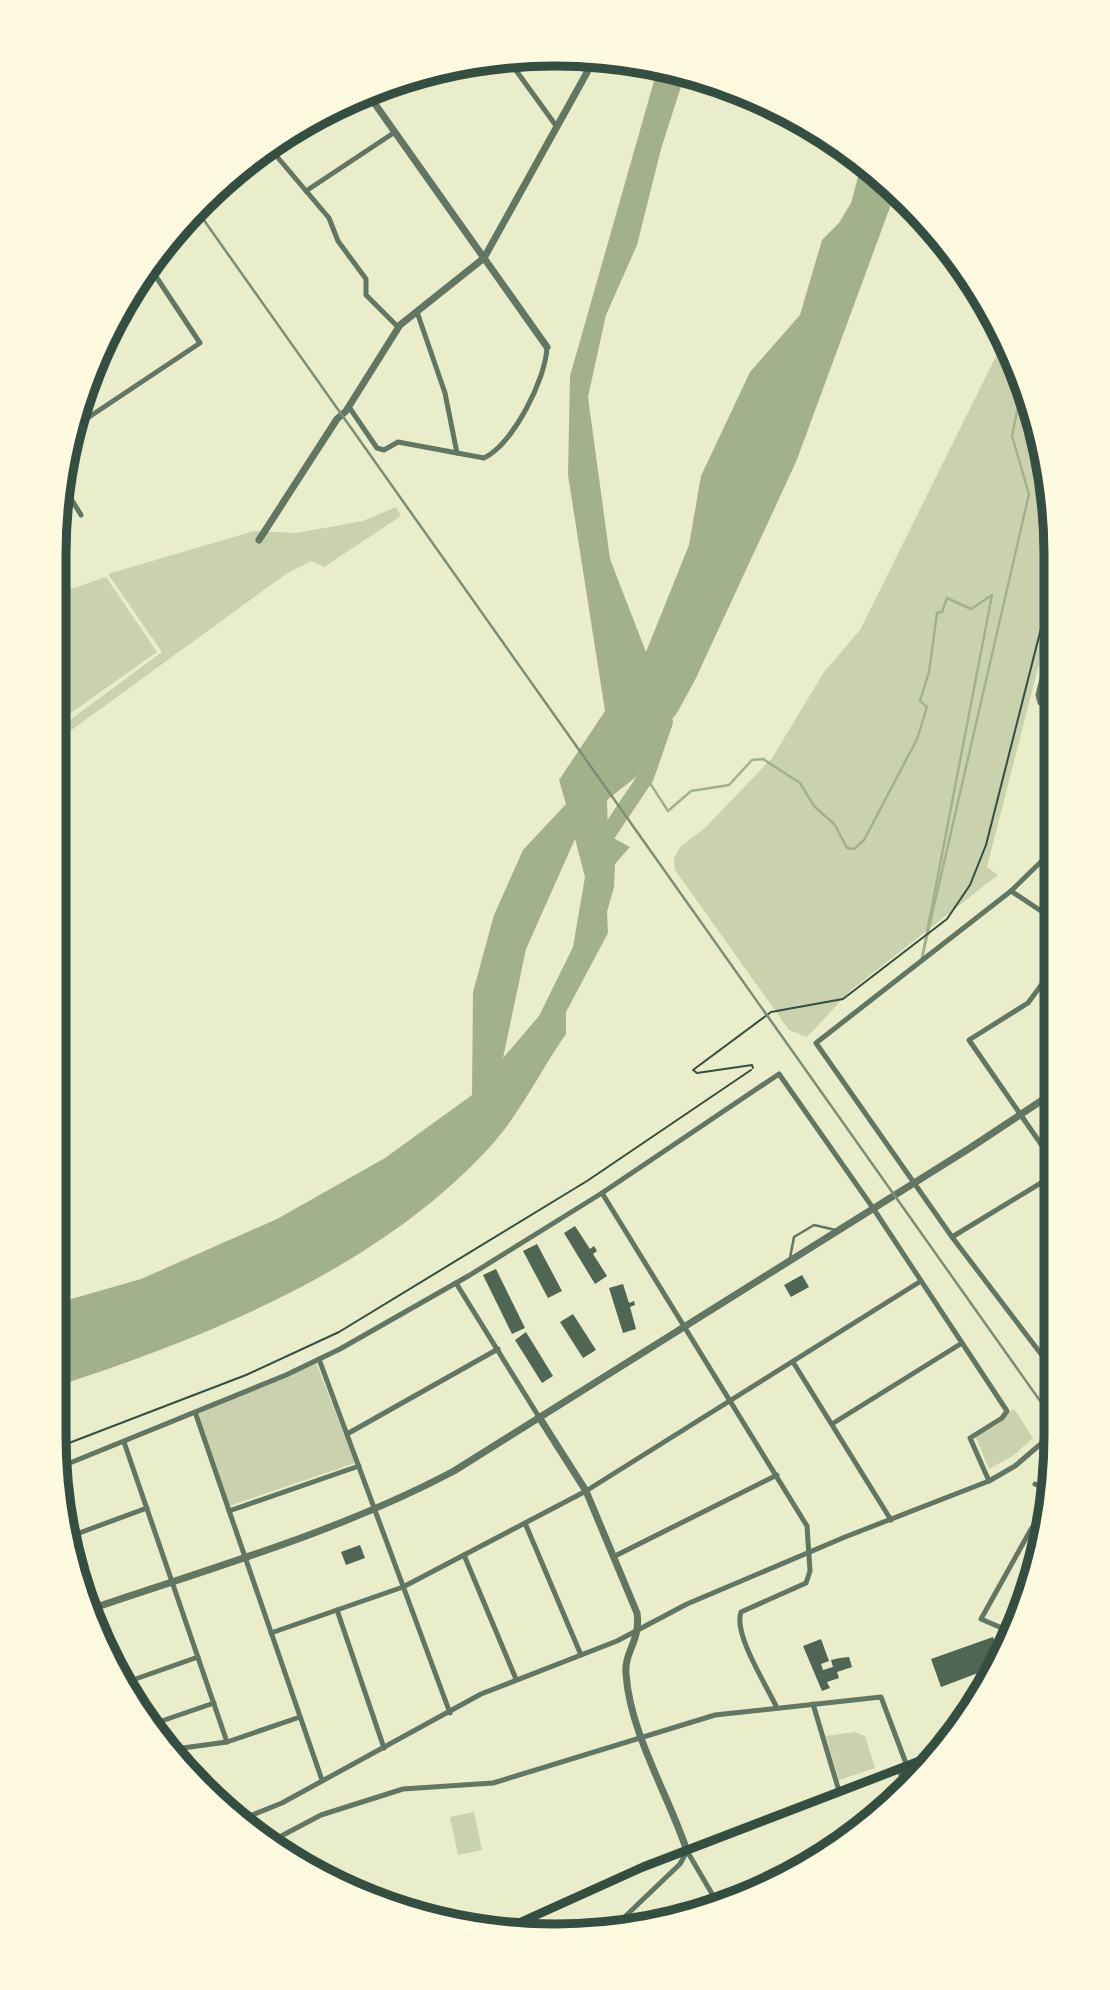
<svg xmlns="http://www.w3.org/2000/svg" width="1110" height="1990" font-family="'Nunito Sans',sans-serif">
  <rect width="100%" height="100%" fill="#e9edc9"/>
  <!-- green -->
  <g fill="#cad2ad">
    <path d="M 1003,342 L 1029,394 L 1052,490 L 1052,613 L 987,867 L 998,875 L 851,990 L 807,1037 L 789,1030 L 675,870 L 674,858 L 680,847 L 706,827 L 772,758 L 824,672 L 860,630 Z"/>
    <path d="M 396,507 L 401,516 L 324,567 L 311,561 L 286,574 L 55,742 L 55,731 L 162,652 L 108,574 L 254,531 L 296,533 L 363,521 Z"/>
    <path d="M 106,577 L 157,652 L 55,724 L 55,599 L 68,590 Z"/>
    <path d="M 316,1362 L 355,1463 L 229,1506 L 197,1414 Z"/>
    <path d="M 1014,1409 L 1033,1438 L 1014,1455 L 989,1469 L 975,1435 Z"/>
    <path d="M 855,1732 L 865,1736 L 875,1768 L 839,1780 L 826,1736 Z"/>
    <path d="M 474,1812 L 482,1850 L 458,1855 L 450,1817 Z"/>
  </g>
  <!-- water -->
  <path fill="#a3b18a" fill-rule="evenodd" d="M 658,67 L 685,74 L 661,149 L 637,245 L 606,315 L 588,397 L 610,559 L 646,652 L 689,545 L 701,476 L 750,372 L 800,315 L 822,240 L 839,223 L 851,203 L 862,162 L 896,191 L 796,462 L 695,680 L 677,713 L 662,731 L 655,751 L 636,777 L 607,800 L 608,835 L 630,847 L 615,864 L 614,887 L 607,912 L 608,933 L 566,1012 L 566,1034 C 540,1071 519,1116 488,1149 C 377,1269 208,1337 54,1387 L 54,1304 L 141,1279 L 277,1219 L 385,1158 L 472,1095 L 473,992 L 494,915 L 523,850 L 566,804 L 559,780 L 605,711 L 568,475 L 570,376 ZM 575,839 L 585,877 L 573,947 L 539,1016 L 503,1058 L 526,949 Z"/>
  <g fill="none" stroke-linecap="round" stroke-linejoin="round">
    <!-- stream -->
    <g stroke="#a3b18a" stroke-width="2.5">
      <path d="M 646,777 L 668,811 L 691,791 L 729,785 L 752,760 L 763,759 L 800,783 L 814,806 L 835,825 L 847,848 L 854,849 L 864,840 L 917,739 L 927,707 L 920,701 L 929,672 L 937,613 L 942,612 L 947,598 L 971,609 L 992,595 L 922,958"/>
      <path d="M 922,958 L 1029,494 L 1012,436 L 1023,382"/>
    </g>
    <!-- river -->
    <path stroke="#a3b18a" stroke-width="16" d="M 604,856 L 607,835 L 646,777 L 665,722"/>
  </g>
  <!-- building -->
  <g fill="#4f6655">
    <path d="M 575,1226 L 590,1249 L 594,1246 L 597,1251 L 593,1254 L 607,1276 L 595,1284 L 564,1233 Z"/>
    <path d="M 537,1244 L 562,1291 L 548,1298 L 523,1251 Z"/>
    <path d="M 496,1269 L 525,1328 L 512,1334 L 483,1275 Z"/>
    <path d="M 802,1275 L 809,1287 L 791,1297 L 784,1285 Z"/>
    <path d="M 623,1284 L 629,1303 L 634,1301 L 635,1305 L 630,1307 L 636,1329 L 623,1333 L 609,1288 Z"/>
    <path d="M 573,1314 L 596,1350 L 583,1358 L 560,1322 Z"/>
    <path d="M 526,1332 L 553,1376 L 542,1383 L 515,1340 Z"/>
    <path d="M 360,1545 L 365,1558 L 346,1565 L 341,1552 Z"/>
    <path d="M 993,1637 L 1001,1657 L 991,1680 L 982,1683 L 978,1673 L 941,1687 L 931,1659 Z"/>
    <path d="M 821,1639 L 829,1661 L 821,1664 L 823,1670 L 833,1667 L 831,1660 L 840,1658 L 849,1657 L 852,1667 L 837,1672 L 839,1678 L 827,1682 L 830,1688 L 822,1691 L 803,1646 Z"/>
  </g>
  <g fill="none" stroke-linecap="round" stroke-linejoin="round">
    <!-- path -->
    <g stroke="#344e41" stroke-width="2">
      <path d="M 753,1068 L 752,1065 L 697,1073 L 693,1070 L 771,1012 L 843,999 L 947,919 L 970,885 L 986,845 L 1052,585"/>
      <path d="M 56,1448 L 246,1375 L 339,1332 L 587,1181 L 751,1070"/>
    </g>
    <!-- service -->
    <path stroke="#617663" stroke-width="2.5" d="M 790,1258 L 794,1237 L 814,1225 L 836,1230"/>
    <!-- minor -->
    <g stroke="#617663" stroke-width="5">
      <path d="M 507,58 L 557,127"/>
      <path d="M 268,146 L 329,218 L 338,241 L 366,279 L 366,295 L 398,327"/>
      <path d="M 306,191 L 395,132"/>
      <path d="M 417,312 L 445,393 L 457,453"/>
      <path d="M 349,407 L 377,448 L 384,450 L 398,442 L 484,458 C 513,444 546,379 547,347"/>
      <path d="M 71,429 L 200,343 L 149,266"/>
      <path d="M 62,484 L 81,515"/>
      <path d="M 1052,638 L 1038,695 L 1040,703 L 1052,707"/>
      <path d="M 1053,850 L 1011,891 L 816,1043 L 952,1237 L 1054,1371"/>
      <path d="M 1011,891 L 1053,919"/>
      <path d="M 1053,969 L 1028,1003 L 969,1040 L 1054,1163"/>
      <path d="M 602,1193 L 807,1526 L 810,1571 L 806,1583 L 741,1612 C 733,1634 767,1686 777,1708"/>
      <path d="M 952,1237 L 1054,1175"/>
      <path d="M 456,1283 L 539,1417"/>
      <path d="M 319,1359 L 450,1713"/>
      <path d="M 793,1362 L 891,1520"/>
      <path d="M 195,1412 L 322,1780"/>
      <path d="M 832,1424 L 962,1343"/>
      <path d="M 347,1434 L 498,1349"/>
      <path d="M 124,1442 L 227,1742"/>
      <path d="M 60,1467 L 286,1375 L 340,1349 L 470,1275 L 602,1193 L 779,1074 L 873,1208 L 1007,1411 L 1002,1418 L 970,1438 L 989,1481"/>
      <path d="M 1035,1484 L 1051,1492"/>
      <path d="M 229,1511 L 359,1466"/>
      <path d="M 525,1523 L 581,1655"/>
      <path d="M 71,1536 L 147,1508"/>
      <path d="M 1042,1543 L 1030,1531 L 1049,1501"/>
      <path d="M 464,1555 L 516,1679"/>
      <path d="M 613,1557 L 777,1475"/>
      <path d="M 337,1610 L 384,1748"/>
      <path d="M 1011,1632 L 981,1619 L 1030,1531"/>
      <path d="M 271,1633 L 403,1587 L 586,1491 L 921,1281"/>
      <path d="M 127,1682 L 198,1657"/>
      <path d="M 813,1704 L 839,1791"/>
      <path d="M 150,1725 L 214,1703"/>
      <path d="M 168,1750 L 227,1742 L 300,1717"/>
      <path d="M 899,1769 L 905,1787"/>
      <path d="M 242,1819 L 282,1803 L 481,1694 L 617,1641 L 687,1604 L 845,1537 L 989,1481 L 1015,1466 L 1050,1436"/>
      <path d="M 268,1843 L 321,1815 L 403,1789 L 493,1783 L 715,1715 L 881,1697 L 907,1766"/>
      <path d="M 687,1851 L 718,1904"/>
      <path d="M 612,1929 L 680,1864 L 687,1851"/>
    </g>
    <!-- tertiary -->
    <g stroke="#617663" stroke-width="7">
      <path d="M 382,88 L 374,94 L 375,104 L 547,347"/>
      <path d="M 259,540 L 337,419 L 346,411 L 400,325 L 484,258 L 595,58"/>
      <path d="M 539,1417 L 586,1491 L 637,1613 C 641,1641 624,1651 626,1674 C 630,1733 668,1794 687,1851"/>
      <path d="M 88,1610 C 211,1568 339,1532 454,1471 L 970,1148 L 1053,1093"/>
    </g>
    <!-- primary -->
    <path stroke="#344e41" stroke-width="9" d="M 510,1927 L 643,1867 L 930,1757"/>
    <!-- rail -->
    <path stroke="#7c8e77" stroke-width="2.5" d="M 196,209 L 1055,1422"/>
  </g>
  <!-- crop -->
  <path d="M0 0H1110V1990H0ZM555 66H555A489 489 0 0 1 1044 555V1435A489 489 0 0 1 555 1924H555A489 489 0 0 1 66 1435V555A489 489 0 0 1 555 66Z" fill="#fefae0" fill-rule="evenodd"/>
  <path fill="none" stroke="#344e41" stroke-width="9" d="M555 66H555A489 489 0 0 1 1044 555V1435A489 489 0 0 1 555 1924H555A489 489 0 0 1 66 1435V555A489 489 0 0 1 555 66Z"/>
</svg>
